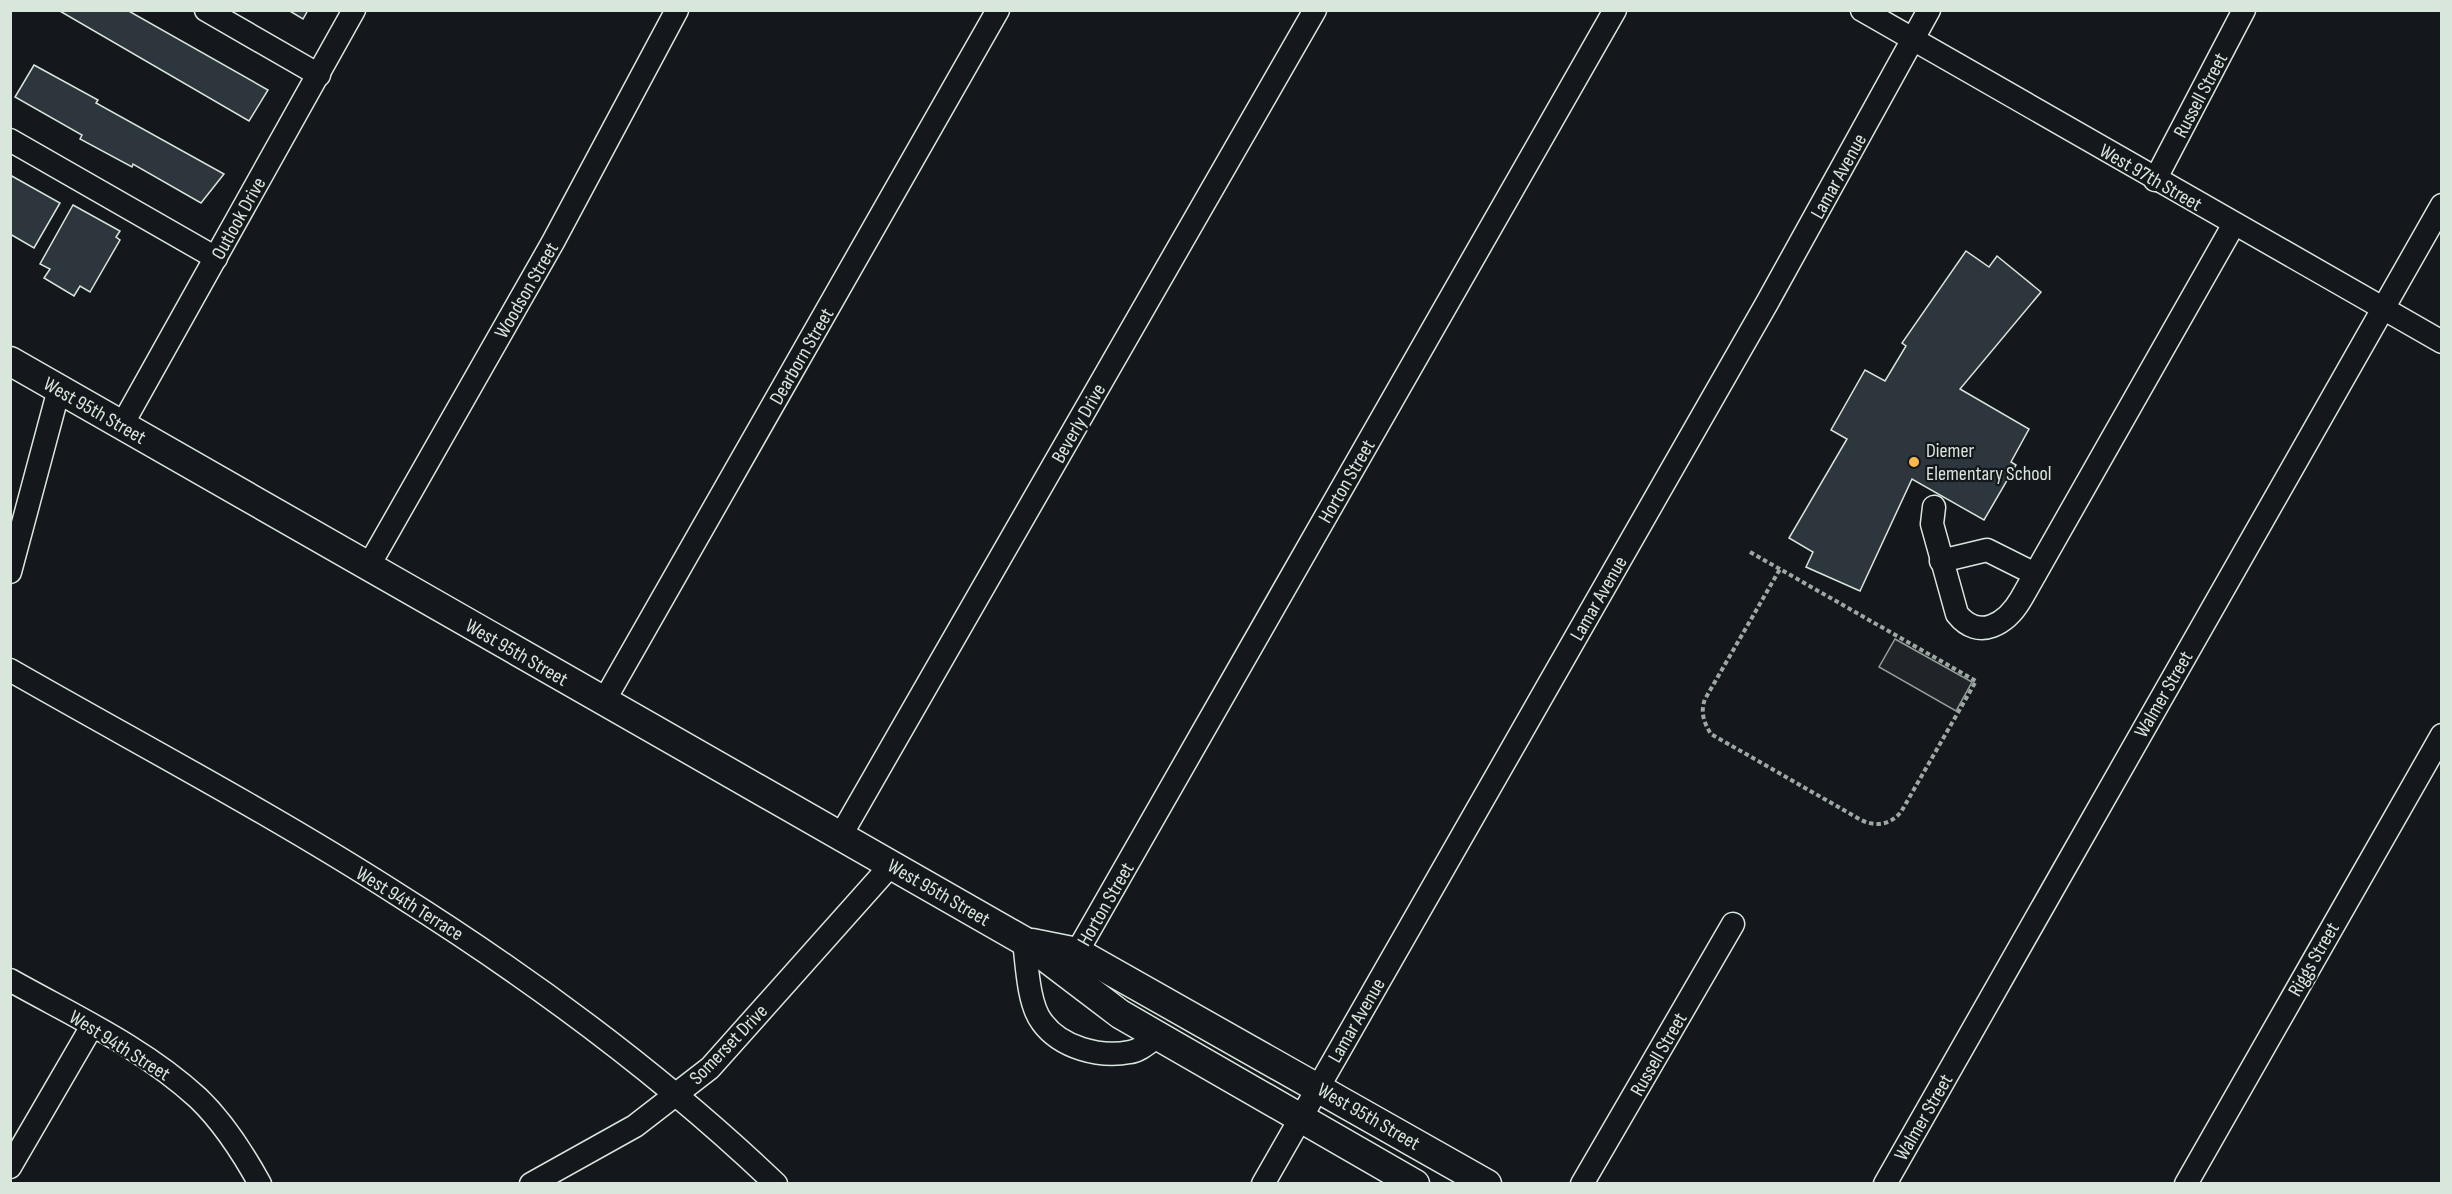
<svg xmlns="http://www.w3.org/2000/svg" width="2452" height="1194" font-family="'Sofia Sans Condensed',sans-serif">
  <rect width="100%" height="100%" fill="#14181c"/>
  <!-- green -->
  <path fill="#202428" stroke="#939e99" stroke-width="1.5" d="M 1895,639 L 1972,682 L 1956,711 L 1879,667 Z"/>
  <!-- building -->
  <g fill="#2c363c" stroke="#d8e6dc" stroke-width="1.5">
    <path d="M 58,10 L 127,10 L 268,90 L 249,121 Z"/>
    <path d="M 288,10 L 308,10 L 303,19 Z"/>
    <path d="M 34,65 L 98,100 L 96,103 L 224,174 L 201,203 L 133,164 L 132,167 L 80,139 L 82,135 L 15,97 Z"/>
    <path d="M 10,175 L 60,203 L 34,248 L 10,234 Z"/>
    <path d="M 73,205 L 120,231 L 116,237 L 120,240 L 90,292 L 80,286 L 74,296 L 44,278 L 50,269 L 40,264 Z"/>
    <path d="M 1966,251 L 1989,267 L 1997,256 L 2041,292 L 1960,389 L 2029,429 L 2011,462 L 2016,465 L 1984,520 L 1912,479 L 1860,591 L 1806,567 L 1813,552 L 1789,538 L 1847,439 L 1831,430 L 1865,370 L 1885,381 L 1906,346 L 1902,343 Z"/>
  </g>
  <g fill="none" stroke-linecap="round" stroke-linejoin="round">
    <!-- minor casing -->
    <g stroke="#d8e6dc" stroke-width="25">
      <g id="minor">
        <path d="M 206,10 L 319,75"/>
        <path d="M 1862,10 L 2442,342"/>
        <path d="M 10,140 L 216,258"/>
        <path d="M 2155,180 L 2244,10"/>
        <path d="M 122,425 L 354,10"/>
        <path d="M 1934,507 L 1932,524 L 1957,614 C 1979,642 2007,623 2021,599 L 2234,224"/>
        <path d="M 1941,561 L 1987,550 L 2035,574"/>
        <path d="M 368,567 L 553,242 L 677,10"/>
        <path d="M 10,572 L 59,389"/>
        <path d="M 10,670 C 141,745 274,815 400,896 C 533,980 662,1075 776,1184"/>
        <path d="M 604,701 L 998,10"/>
        <path d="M 841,835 L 1315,10"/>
        <path d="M 1024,941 C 1027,964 1028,1004 1042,1022 C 1061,1048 1100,1058 1130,1052 C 1140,1051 1150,1041 1158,1036"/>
        <path d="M 1077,952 L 1615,10"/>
        <path d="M 10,980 C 74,1016 144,1048 198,1098 C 223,1122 243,1153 260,1184"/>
        <path d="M 10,1167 L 92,1026"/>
        <path d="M 531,1184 L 635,1126 L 710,1068 L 891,865"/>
        <path d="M 1263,1184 L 1767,303 L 1929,10"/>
        <path d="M 1582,1184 L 1733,924"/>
        <path d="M 1885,1184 L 2442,205"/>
        <path d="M 2186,1184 L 2442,735"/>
      </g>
    </g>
    <!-- major casing -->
    <g stroke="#d8e6dc" stroke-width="31">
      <g id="major">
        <path d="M 10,361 L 1024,941 L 1120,1014 L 1415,1184"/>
        <path d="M 1032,943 L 1077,952 L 1487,1184"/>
      </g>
    </g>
    <!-- path -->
    <path stroke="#9da8a2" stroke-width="4" stroke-dasharray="4.5 3" stroke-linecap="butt" d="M 1750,552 L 1976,681 L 1901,812 C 1890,825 1876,827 1861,820 L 1711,734 C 1704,723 1700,712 1705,699 L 1780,569"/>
    <!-- minor -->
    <use href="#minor" stroke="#14181c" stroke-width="22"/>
    <!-- major -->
    <use href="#major" stroke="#14181c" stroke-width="28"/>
  </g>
  <!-- markers -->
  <circle fill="#ffb74d" stroke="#14181c" stroke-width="2" cx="1914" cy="462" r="6"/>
  <g text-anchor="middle" stroke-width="4.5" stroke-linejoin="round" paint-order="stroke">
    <!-- street labels -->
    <g font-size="20" fill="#d8e6dc" stroke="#14181c">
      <text transform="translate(2200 95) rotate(-62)" y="7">Russell Street</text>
      <text transform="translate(1838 176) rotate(-61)" y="7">Lamar Avenue</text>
      <text transform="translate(2151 177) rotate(30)" y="7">West 97th Street</text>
      <text transform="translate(238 218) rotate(-61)" y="7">Outlook Drive</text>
      <text transform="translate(526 290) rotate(-60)" y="7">Woodson Street</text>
      <text transform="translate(801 356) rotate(-60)" y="7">Dearborn Street</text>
      <text transform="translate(95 410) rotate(30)" y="7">West 95th Street</text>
      <text transform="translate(1078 423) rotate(-60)" y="7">Beverly Drive</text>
      <text transform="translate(1346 481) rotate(-60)" y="7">Horton Street</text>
      <text transform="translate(1598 598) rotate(-60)" y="7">Lamar Avenue</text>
      <text transform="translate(517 652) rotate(30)" y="7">West 95th Street</text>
      <text transform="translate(2163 694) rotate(-60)" y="7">Walmer Street</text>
      <text transform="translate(939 892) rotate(30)" y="7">West 95th Street</text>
      <text transform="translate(410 903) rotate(32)" y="7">West 94th Terrace</text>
      <text transform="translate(1105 904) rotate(-60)" y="7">Horton Street</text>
      <text transform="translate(2313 959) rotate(-60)" y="7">Riggs Street</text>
      <text transform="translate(1356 1020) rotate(-60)" y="7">Lamar Avenue</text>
      <text transform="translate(728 1044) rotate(-46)" y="7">Somerset Drive</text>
      <text transform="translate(120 1045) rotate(32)" y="7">West 94th Street</text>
      <text transform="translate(1658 1054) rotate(-60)" y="7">Russell Street</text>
      <text transform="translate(1369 1116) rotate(30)" y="7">West 95th Street</text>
      <text transform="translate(1923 1117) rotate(-60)" y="7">Walmer Street</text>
    </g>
    <!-- poi labels -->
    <g font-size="20" fill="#d8e6dc" stroke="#14181c" text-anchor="start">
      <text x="1926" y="457">Diemer<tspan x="1926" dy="23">Elementary School</tspan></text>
    </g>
  </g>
  <!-- border -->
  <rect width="2452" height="1194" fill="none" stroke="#d8e6dc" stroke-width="24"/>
</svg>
